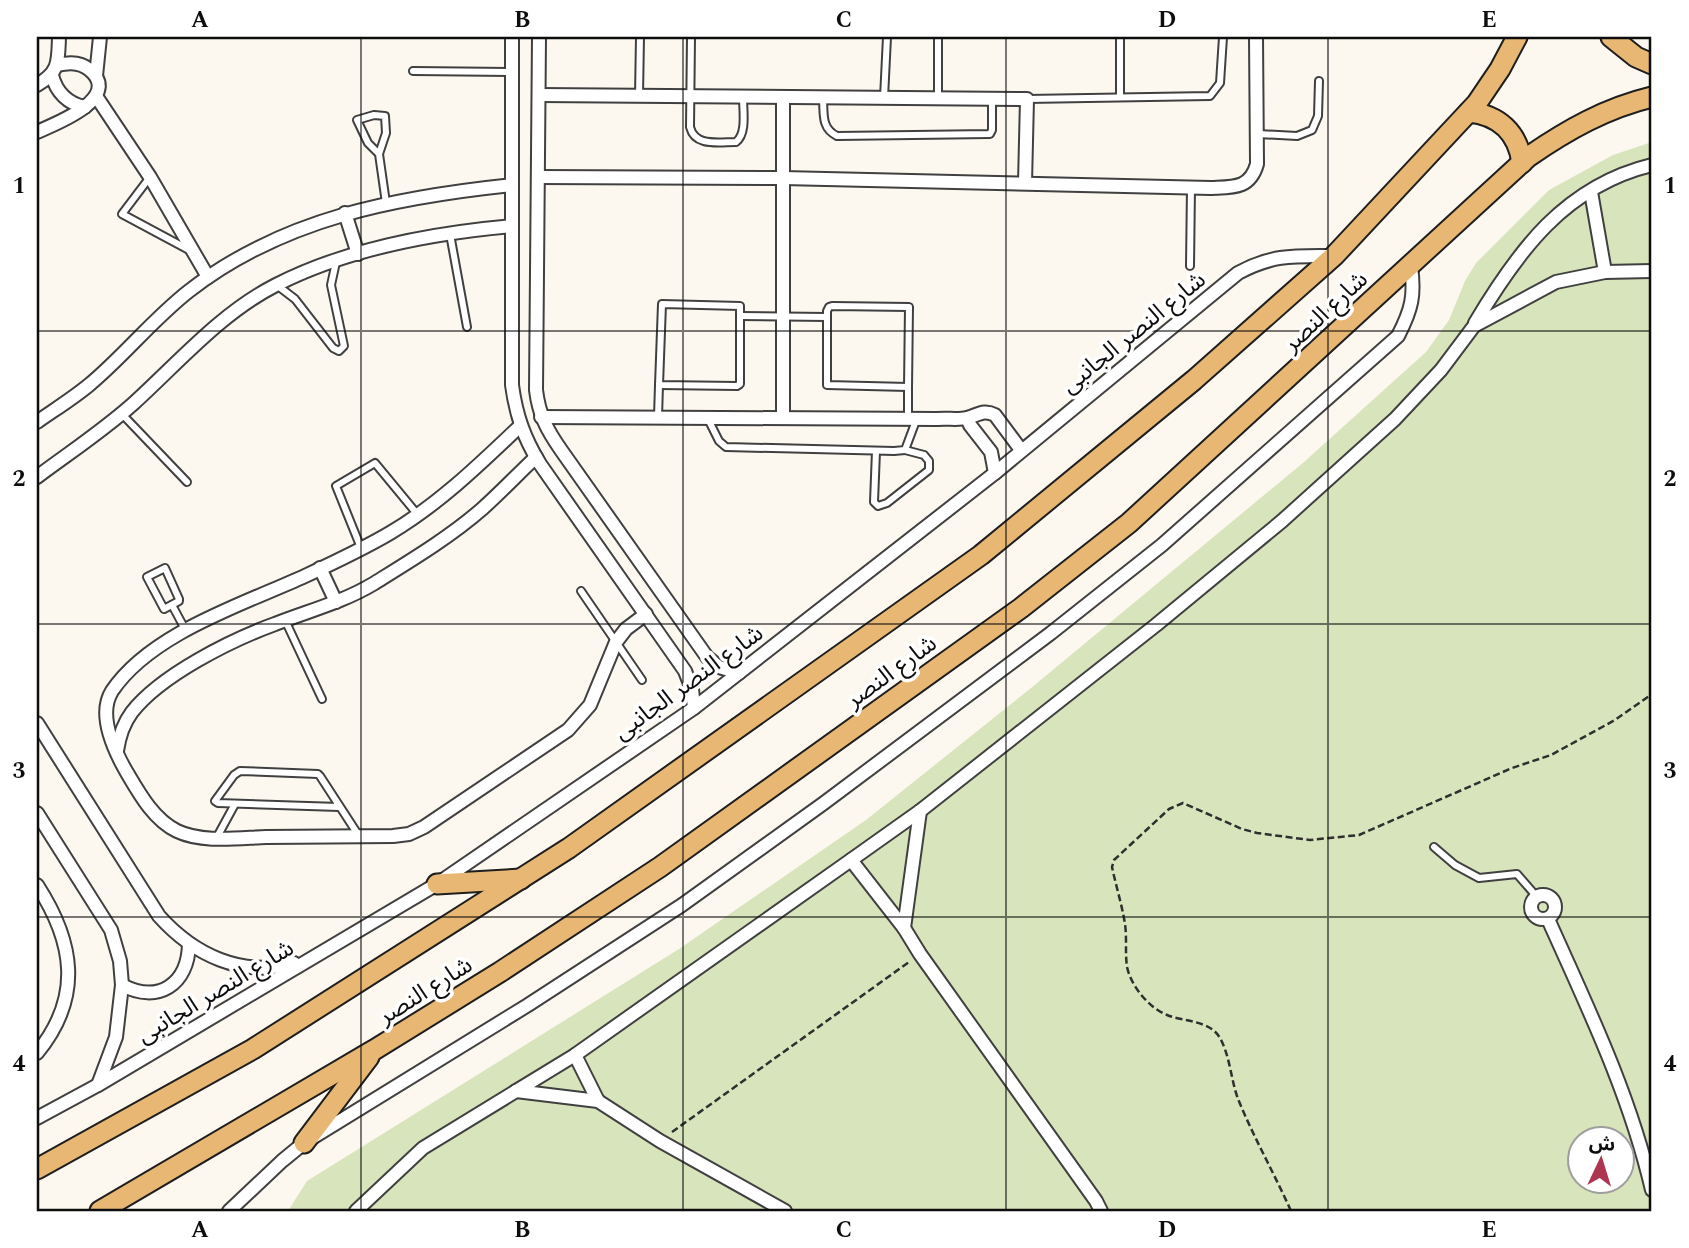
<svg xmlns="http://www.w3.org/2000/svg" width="1689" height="1248" font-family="Spectral,'Noto Sans Arabic',serif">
  <rect width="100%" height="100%" fill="#fdf8ef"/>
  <!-- green -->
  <path fill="#d8e4bc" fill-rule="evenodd" d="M 1652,142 L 1652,1211 L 288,1211 L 307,1181 L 679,949 L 866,820 L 1031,688 L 1304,462 L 1426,352 L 1449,320 L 1465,281 L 1476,263 L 1549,190 L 1613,155 ZM 1580,1140 L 1622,1140 L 1622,1182 L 1580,1182 Z"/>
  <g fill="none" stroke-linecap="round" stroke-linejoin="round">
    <!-- service casing -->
    <g stroke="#404040" stroke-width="10">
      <g id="service">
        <path d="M 691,37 L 690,127 C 695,147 718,142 736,142 C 747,134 743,111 743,97"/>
        <path d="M 413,71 L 512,72"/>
        <path d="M 639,96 L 640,37"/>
        <path d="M 1120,97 L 1120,37"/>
        <path d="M 823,98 C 824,114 821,128 837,136 L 990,134 L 992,130 L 992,99"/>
        <path d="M 884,98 L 887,37"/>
        <path d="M 938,98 L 938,37"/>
        <path d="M 1027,99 L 1210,96 L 1220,83 L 1223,37"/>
        <path d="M 1258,134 L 1297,136 L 1312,130 L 1318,116 L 1319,81"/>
        <path d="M 379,154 L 368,143 L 357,120 L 374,115 L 385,116 L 386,133 L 379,154 L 386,203"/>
        <path d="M 150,177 L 122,214 L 191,251"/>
        <path d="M 450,234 L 467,327"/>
        <path d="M 1190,266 L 1191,187"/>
        <path d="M 278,286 L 295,299 L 333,348 L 339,351 L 344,346 L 331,285 L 336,262"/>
        <path d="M 662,304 L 740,306 L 740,384 L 737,386 L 659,385 Z"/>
        <path d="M 832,306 L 909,307 L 908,387 L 827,385 L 827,311 L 829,307 Z"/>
        <path d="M 741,316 L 827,317"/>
        <path d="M 121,413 L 187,482"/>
        <path d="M 658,417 L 659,385"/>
        <path d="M 908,418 L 908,387"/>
        <path d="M 708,419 L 719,441 L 726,447 L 894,451 L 905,450 L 917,418"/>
        <path d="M 876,451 L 874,502 L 878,506 L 887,503 L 929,470 L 929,461 L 924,455 L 905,450"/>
        <path d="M 361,548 L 336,486 L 375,463 L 418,515"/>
        <path d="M 165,568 L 179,599 L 179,601 L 164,609 L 147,577 Z"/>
        <path d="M 581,591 L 642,680"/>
        <path d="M 172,605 L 186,631"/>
        <path d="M 285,620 L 322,699"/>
        <path d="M 339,807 L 218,803 L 215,801 L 234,775 L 240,771 L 318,774 L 320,776 L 359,836"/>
        <path d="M 217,837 L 235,804"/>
        <path d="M 1434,847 L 1455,865 L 1479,878 L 1517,874 L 1537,897"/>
      </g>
    </g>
    <!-- minor casing -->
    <g stroke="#404040" stroke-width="16">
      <g id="minor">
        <path d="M 512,37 L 512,385 C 516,415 524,438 540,464 L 685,671 L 692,689 L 694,708"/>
        <path d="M 539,37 L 536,390 C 539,415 547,430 561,450 L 707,657 L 719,667 L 739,673"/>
        <path d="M 52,75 C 56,92 68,104 85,107"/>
        <path d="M 96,76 L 100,37"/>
        <path d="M 37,85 C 60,72 58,61 59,37"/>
        <path d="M 539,95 L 1027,99 L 1025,183"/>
        <path d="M 96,96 L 150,177 L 208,277"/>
        <path d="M 37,132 C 55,124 118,100 93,73 C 83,62 71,62 57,65"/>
        <path d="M 538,177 L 783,178 L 1211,188 C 1233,187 1250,189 1257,164 L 1256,37"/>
        <path d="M 1591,192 L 1605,272"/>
        <path d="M 345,213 L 358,254"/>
        <path d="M 1475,323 C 1518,251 1565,186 1652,165"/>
        <path d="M 541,417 L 937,419 C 947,418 958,420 967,418 C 978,415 984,409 995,415 L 1021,450"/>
        <path d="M 783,418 L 783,97"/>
        <path d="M 967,418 L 970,425 L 991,452 L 995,473"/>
        <path d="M 37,422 C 54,410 72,399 89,385 C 124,356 153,319 189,291 C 283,218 397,197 512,185"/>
        <path d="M 520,426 C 479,465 439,504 390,533 C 363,549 333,563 305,576 C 244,604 151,633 112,691 C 97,715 114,750 126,771 C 139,793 153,819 177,831 C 202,843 238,838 266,837 C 308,837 350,836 393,836 L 409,834 L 424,827 L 568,730 L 590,705 L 616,642 L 626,629 L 646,614"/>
        <path d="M 37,477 C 69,453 104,430 134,403 C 179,362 221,313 276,285 C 348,248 433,233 512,226"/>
        <path d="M 320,568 L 336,602"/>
        <path d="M 37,723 L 159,916 C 194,955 242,978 294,963"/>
        <path d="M 117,751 C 119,737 123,724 132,712 C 161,675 231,640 275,624 C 308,611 343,602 373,584 C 410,561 450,537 482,509 C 501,492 518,474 536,457"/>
        <path d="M 37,813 L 111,930 L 120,961 L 122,985 L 116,1037 L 98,1085"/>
        <path d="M 851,860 L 904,928 L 920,954 L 1096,1201 L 1101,1211"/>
        <path d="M 37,885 C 74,942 83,997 37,1053"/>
        <circle cx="1543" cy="907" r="12"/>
        <path d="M 1548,919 C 1588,1008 1630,1095 1652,1190"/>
        <path d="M 904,928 L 920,811"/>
        <path d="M 122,985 C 158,1004 188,985 189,944"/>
        <path d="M 575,1055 L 598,1101"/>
        <path d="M 516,1091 L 598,1101 L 660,1141 L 785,1211"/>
        <path d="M 37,1118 L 98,1085 L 437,884 L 694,708 L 995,473 L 1238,273 C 1273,254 1295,256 1334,256"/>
        <path d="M 229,1211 L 282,1161 L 304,1143 L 528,1005 L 682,905 L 824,803 L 1051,633 L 1162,545 L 1398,336 C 1412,309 1415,295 1411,266"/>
        <path d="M 356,1211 L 423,1148 L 575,1055 L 851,860 L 920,811 L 1156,625 L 1282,521 L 1395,419 L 1441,370 L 1474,326 L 1556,282 L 1605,272 L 1652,271"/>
      </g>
    </g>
    <!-- primary casing -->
    <g stroke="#1e1e1e" stroke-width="23">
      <g id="primary">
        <path d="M 1611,37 L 1636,57 L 1652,64"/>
        <path d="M 1469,112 C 1499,115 1518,133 1522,163"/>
        <path d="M 437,884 L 521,879"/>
        <path d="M 304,1143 L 369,1057"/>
        <path d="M 37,1169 L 253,1049 L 569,848 L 981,555 L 1194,380 L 1334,256 L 1477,103 L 1500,69 L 1517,37"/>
        <path d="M 100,1211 L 374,1050 L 500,972 L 660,867 L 1021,608 L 1129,523 L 1528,157 C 1567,130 1606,108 1652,97"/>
      </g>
    </g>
    <!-- path -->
    <g stroke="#2f2f2f" stroke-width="2.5" stroke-dasharray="7 3.5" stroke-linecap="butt">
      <path d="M 672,1132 L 909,962"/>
      <path d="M 1291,1211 C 1274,1173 1254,1138 1238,1099 C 1231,1080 1230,1056 1220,1038 C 1210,1020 1184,1022 1167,1015 C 1149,1008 1131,986 1127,967 C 1125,953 1127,938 1125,924 C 1122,905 1116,886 1112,867 L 1114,860 L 1169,809 L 1183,803 L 1242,829 L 1257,833 L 1310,840 L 1359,835 L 1512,768 L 1551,755 L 1615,720 L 1652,694"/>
    </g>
    <!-- service -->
    <use href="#service" stroke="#fff" stroke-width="6"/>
    <!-- minor -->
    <use href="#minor" stroke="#fff" stroke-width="12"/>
    <!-- primary -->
    <use href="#primary" stroke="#e8b774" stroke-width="19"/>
  </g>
  <!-- grid -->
  <path fill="none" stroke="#0d0d0d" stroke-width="2" stroke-opacity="0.55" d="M 361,37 L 361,1211M 683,37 L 683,1211M 1006,37 L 1006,1211M 1328,37 L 1328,1211M 37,331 L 1652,331M 37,624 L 1652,624M 37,917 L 1652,917"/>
  <g text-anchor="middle" stroke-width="7" stroke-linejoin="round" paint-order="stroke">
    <!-- street labels -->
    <g font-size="24" fill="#0d0d0d" stroke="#fff">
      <text transform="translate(1325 311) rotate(-43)" y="8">شارع النصر</text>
      <text transform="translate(1133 332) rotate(-39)" y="8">شارع النصر الجانبى</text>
      <text transform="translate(891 671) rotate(-36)" y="8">شارع النصر</text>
      <text transform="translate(688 682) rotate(-36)" y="8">شارع النصر الجانبى</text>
      <text transform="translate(425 990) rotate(-32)" y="8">شارع النصر</text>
      <text transform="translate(215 991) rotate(-31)" y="8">شارع النصر الجانبى</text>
    </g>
  </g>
  <!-- border -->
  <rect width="1689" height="1248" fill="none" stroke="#ffffff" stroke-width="77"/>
  <!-- north arrow -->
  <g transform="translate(1601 1160) rotate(4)"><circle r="33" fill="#ffffff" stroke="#9e9e9e" stroke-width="2"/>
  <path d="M0-5L12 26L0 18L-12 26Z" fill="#ac3650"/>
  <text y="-10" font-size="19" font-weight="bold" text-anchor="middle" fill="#0d0d0d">ش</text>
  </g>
  <rect x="38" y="38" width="1612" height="1172" fill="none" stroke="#0d0d0d" stroke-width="2.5"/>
  <g font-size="23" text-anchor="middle" font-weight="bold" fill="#0d0d0d">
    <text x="200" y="27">A</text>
    <text x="522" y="27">B</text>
    <text x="844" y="27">C</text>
    <text x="1167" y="27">D</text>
    <text x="1489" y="27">E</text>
    <text x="19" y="193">1</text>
    <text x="1670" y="193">1</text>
    <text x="19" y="486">2</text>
    <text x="1670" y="486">2</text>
    <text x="19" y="778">3</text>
    <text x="1670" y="778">3</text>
    <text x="19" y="1071">4</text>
    <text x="1670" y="1071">4</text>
    <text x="200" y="1237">A</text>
    <text x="522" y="1237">B</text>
    <text x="844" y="1237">C</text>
    <text x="1167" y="1237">D</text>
    <text x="1489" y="1237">E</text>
  </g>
</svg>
